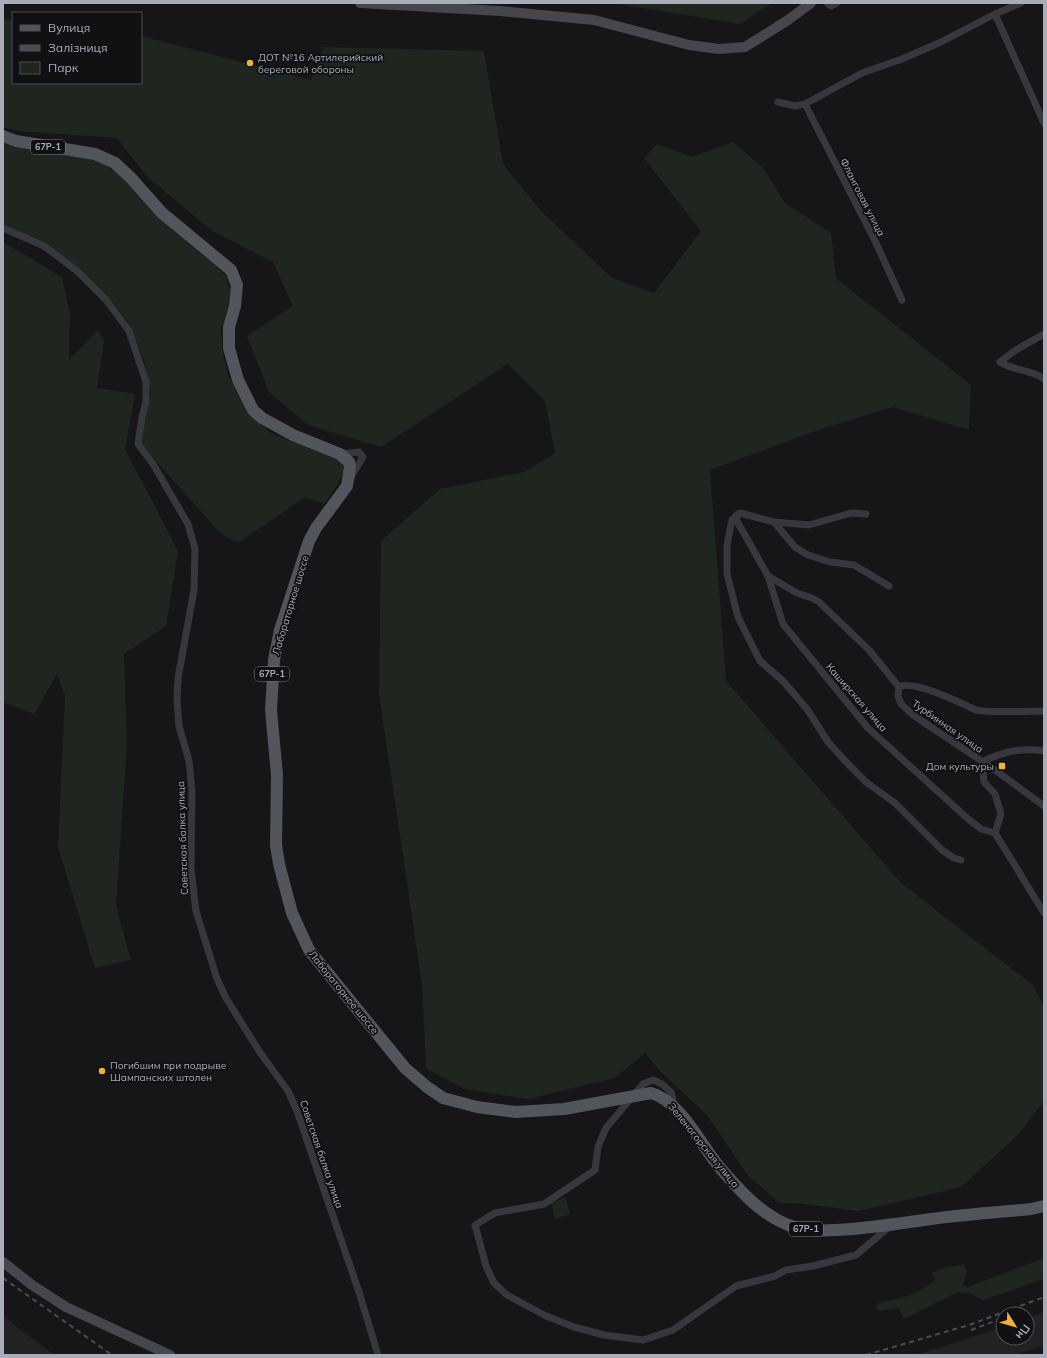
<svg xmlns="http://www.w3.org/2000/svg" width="1047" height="1358" font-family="Mulish,sans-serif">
  <rect width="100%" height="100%" fill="#161618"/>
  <!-- built -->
  <g fill="#222225">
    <path d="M 1044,1312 L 1044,1346 L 1014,1355 L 916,1355 L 1003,1327 L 1003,1338 L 1027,1338 L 1027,1319 Z"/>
    <path d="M 3,1316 L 48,1350 L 56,1355 L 3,1355 Z"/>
  </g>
  <!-- green -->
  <g fill="#1e261f">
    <path d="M 612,3 L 772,3 L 740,24 Z"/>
    <path d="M 3,19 L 13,20 L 13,83 L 141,83 L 141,36 L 311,80 L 323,47 L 484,51 L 503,164 L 541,211 L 612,278 L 654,293 L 701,231 L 644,158 L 657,144 L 692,157 L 733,142 L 764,169 L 785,203 L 831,233 L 836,278 L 971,385 L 969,430 L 893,407 L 821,429 L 710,470 L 726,681 L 901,883 L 1033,985 L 1044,1006 L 1044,1101 L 1017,1136 L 961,1187 L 859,1211 L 796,1203 L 780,1203 L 749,1177 L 707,1115 L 661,1072 L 645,1053 L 615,1078 L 528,1099 L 464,1089 L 426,1068 L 422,984 L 379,694 L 381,541 L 440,489 L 524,472 L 555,453 L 545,401 L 508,364 L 381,447 L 308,425 L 269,392 L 247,336 L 293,306 L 273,262 L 214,232 L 147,177 L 117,138 L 18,131 L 3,127 Z"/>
    <path d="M 3,143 L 13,147 L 95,160 L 119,173 L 170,228 L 197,251 L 212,262 L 225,275 L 230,290 L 228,307 L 221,328 L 222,348 L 228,375 L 248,414 L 270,432 L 282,438 L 326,448 L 342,462 L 344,470 L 338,484 L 324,504 L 305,497 L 238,543 L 220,533 L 142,445 L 144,422 L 151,394 L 144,360 L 128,323 L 116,306 L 83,273 L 45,243 L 3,224 Z"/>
    <path d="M 3,242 L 62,277 L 70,314 L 69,360 L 98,330 L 104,341 L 97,388 L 135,394 L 125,449 L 178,551 L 166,626 L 124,654 L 127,744 L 116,906 L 131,960 L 95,968 L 58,847 L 65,695 L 57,674 L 34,714 L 3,702 Z"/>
    <path d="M 566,1197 L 570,1214 L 555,1219 L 551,1203 Z"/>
    <path d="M 1044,1258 L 1044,1279 L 983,1300 L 971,1294 L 958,1292 L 904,1319 L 899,1308 L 880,1311 L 876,1307 L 879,1303 C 905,1297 915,1296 936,1279 L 931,1274 C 939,1268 954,1265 964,1265 L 967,1271 L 963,1286 L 968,1287 Z"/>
  </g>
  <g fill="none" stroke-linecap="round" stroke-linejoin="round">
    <!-- minor -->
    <g stroke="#37383d" stroke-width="7">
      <path d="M 827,3 L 831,6 L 837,3"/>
      <path d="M 995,14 L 1044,123"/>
      <path d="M 778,102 L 795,106 L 805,104 L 862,73 L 902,59 L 939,43 L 995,14 L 1021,3"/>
      <path d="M 805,104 L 876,243 L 902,300"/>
      <path d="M 3,228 L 44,246 L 77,271 L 107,301 L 129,331 L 146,382 L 146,402 L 142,417 L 138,444 L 153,464 L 188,524 L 195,549 L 194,590 L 178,678 L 177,700 L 179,726 L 189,761 L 192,791 L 191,869 L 196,911 L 217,979 L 226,998 L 259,1051 L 288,1091 L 297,1111 L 359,1292 L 378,1355"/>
      <path d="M 1044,334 L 1014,351 L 1000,362 C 1013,371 1031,369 1044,379"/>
      <path d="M 340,454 L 359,452 L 363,457 L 351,477"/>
      <path d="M 737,515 L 732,520 L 727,545 L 727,574 L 738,617 L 760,661 L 783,681 L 807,709 L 828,742 L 849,765 L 866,782 L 895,803 L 942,850 L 954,858 L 961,860"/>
      <path d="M 774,522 L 809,525 L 851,513 L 866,514"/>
      <path d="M 768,576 L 797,593 L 812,598 L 819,602 L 869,650 L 899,687 L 898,696 L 901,704 L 913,715 L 995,770 L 1044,806"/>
      <path d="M 889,586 L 854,565 L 830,562 L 808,555 L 795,547 L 774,522 L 740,513 L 737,515 L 737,521 L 768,576 L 783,624 L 868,728 L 967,818 L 981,829 L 995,833 L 1044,913"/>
      <path d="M 899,687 C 913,679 961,703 976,710 C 984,713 1032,711 1044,711"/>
      <path d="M 982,762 L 984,782 L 995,794 L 1001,814 L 995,833"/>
      <path d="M 982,762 C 1002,752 1021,747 1044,751"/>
      <path d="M 674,1105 L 671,1092 L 662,1084 L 653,1080 L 643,1084 L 606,1128 L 602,1137 L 598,1147 L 595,1170 L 544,1204 L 495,1213 L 475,1225 L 486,1266 L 494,1283 L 507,1295 L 546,1316 L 574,1327 L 604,1335 L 643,1340 L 673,1330 L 736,1286 L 775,1276 L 786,1270 L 813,1266 L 856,1255 L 889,1227"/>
    </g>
    <!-- secondary -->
    <g stroke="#45474d" stroke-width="10">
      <path d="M 360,3 L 500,11 L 594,20 L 689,45 L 719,49 L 745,47 L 788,20 L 811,3"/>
      <path d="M 3,1262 L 32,1285 L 66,1307 L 170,1355"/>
    </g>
    <!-- primary -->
    <path stroke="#53555c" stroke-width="12" d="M 3,136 L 16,141 L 95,154 L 115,163 L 131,178 L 162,213 L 231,270 L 237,285 L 235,306 L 229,327 L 229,348 L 238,380 L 253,410 L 262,418 L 293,435 L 340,454 L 349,462 L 350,467 L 347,486 L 316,528 L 309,541 L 280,630 L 274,660 L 271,710 L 277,775 L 276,845 L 279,864 L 292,913 L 309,950 L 405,1068 L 427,1087 L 443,1098 L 477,1107 L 516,1112 L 564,1109 L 651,1093 C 681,1101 701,1146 721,1169 C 742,1193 765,1219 797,1228 C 824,1235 887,1225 917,1221 C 955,1215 993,1213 1031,1209 L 1044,1206"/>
    <!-- rail -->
    <g stroke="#4a4c52" stroke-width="2" stroke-dasharray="5 4" stroke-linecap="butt">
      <path d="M 3,1278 L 112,1355"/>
      <path d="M 971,1330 L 1003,1318"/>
      <path d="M 866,1355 L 969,1325 L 1044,1297"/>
    </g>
  </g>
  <!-- markers -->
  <g fill="#f2b134" stroke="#111113" stroke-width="1.5">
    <circle cx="250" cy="63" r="4"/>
    <rect x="998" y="762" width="8" height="8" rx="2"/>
    <circle cx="102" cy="1071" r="4"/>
  </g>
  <g text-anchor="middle" stroke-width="3.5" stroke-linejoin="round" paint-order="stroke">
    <!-- shield labels -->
    <g fill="#111113" stroke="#7b7e86" stroke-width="1">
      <rect x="31" y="140" width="34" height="14" rx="3"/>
      <rect x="255" y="667" width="34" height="14" rx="3"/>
      <rect x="789" y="1222" width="34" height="14" rx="3"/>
    </g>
    <g font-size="9" font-weight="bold" fill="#a8adb8">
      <text x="48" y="150">67Р-1</text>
      <text x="272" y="677">67Р-1</text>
      <text x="806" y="1232">67Р-1</text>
    </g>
    <!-- poi labels -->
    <g font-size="10" fill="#a8adb8" stroke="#111113" text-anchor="start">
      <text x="258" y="61">ДОТ №16 Артилерийский<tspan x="258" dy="12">береговой обороны</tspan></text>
      <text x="994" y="770" text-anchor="end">Дом культуры</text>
      <text x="110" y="1069">Погибшим при подрыве<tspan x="110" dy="12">Шампанских штолен</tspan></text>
    </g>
    <!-- street labels -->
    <g font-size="10" fill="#a8adb8" stroke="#111113">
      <text transform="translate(863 197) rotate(63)" y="4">Фланговая улица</text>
      <text transform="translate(290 605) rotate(-73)" y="4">Лабораторное шоссе</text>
      <text transform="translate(857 697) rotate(49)" y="4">Каширская улица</text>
      <text transform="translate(948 726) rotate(35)" y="4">Турбинная улица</text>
      <text transform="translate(182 838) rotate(-92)" y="4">Советская балка улица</text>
      <text transform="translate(344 992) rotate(51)" y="4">Лабораторное шоссе</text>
      <text transform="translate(704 1145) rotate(51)" y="4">Зеленогорская улица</text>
      <text transform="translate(322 1154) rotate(71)" y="4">Советская балка улица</text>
    </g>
  </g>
  <!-- border -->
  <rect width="1047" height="1358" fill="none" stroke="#a8adb8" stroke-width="8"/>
  <!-- legend -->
  <rect x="12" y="12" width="130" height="72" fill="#111113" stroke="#4d4f55"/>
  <rect x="20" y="25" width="20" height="6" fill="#53555c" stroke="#4d4f55"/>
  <text x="48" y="32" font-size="12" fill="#a8adb8">Вулиця</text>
  <rect x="20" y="45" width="20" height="6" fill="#4a4c52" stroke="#4d4f55"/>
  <text x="48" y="52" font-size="12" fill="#a8adb8">Залізниця</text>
  <rect x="20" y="62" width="20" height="12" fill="#1e261f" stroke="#4d4f55"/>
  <text x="48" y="72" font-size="12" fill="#a8adb8">Парк</text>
  <!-- north arrow -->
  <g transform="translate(1015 1326) rotate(127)"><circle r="19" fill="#111113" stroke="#4d4f55"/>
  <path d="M0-3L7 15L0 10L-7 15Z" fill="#f2b134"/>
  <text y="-6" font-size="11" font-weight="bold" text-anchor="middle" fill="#a8adb8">Пн</text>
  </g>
</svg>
